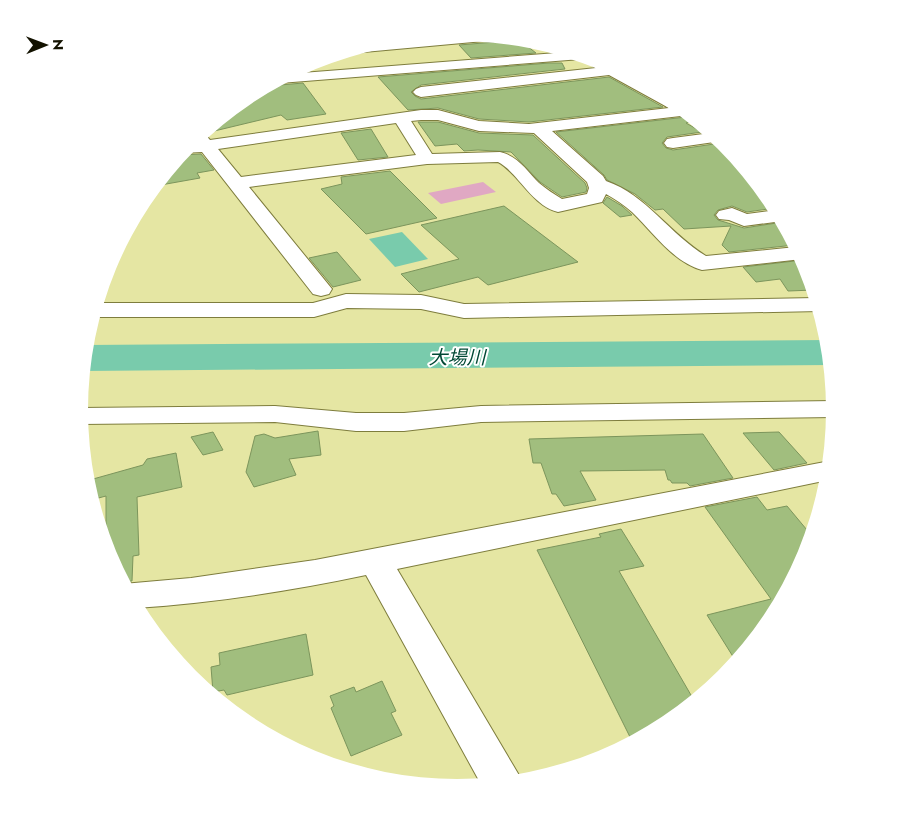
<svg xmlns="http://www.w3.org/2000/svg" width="914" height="821" font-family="Jost,'Noto Sans JP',sans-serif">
  <rect width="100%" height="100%" fill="#e5e6a3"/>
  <!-- green -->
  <path fill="#e0a8c3" d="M 483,182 L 496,192 L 441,204 L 428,193 Z"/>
  <!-- water -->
  <g fill="#79cbac">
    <path d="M 402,232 L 428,259 L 395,267 L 369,239 Z"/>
    <path d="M 828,340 L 831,365 L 83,371 L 85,345 Z"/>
  </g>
  <!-- building -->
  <g fill="#a1be7e" stroke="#7c955c">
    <path d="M 502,38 L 518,39 L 536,53 L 471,58 L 459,45 L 495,42 Z"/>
    <path d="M 549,63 L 562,63 L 565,69 L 421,85 L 411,92 L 415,96 L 421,99 L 609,77 L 663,107 L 529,122 L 479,119 L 438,108 L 408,110 L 378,77 Z"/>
    <path d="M 272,83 L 280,85 L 303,83 L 326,114 L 287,120 L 281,115 L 206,133 L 205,131 L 247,96 Z"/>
    <path d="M 686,117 L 694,121 L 686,123 L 702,132 L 667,137 L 662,143 L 666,148 L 673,150 L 721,143 L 727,147 L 775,208 L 747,212 L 732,206 L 718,210 L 714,215 L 718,220 L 744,228 L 783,222 L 795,245 L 729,252 L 722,245 L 731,226 L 684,229 L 663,209 L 655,210 L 635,194 L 607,180 L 604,175 L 556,132 Z"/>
    <path d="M 418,122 L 438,122 L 479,133 L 533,135 L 585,183 L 587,188 L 586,192 L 562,197 L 540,182 L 511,152 L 478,150 L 464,151 L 457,144 L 435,146 Z"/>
    <path d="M 371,129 L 388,157 L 358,160 L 341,133 Z"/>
    <path d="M 201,154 L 214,170 L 197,173 L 200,178 L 155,186 L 180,155 Z"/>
    <path d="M 390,171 L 437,218 L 366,234 L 321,189 L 342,184 L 341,177 Z"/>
    <path d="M 607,197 L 622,206 L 632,215 L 620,217 L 603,203 Z"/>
    <path d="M 504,206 L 578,262 L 488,285 L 478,277 L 419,292 L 401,274 L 459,259 L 421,225 Z"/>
    <path d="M 337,252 L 361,280 L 333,287 L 309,258 Z"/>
    <path d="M 803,260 L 814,290 L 788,291 L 780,279 L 756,282 L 743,267 Z"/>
    <path d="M 318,431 L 321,455 L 289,459 L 296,475 L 254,487 L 246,472 L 255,436 L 264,434 L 275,438 Z"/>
    <path d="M 213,432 L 223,450 L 203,455 L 191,437 Z"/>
    <path d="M 779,432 L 807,463 L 774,470 L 743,433 Z"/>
    <path d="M 703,434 L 733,478 L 690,486 L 687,483 L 672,483 L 670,480 L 668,480 L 665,470 L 580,471 L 596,500 L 564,506 L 556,494 L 552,494 L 541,463 L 533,463 L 529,439 Z"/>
    <path d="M 176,453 L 182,487 L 137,497 L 139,555 L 133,556 L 132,581 L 122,582 L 108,555 L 102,536 L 106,527 L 106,496 L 91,500 L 86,481 L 143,465 L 147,459 Z"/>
    <path d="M 757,497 L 767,510 L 787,506 L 812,536 L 806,555 L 771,621 L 737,663 L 707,615 L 771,599 L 705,507 Z"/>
    <path d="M 621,529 L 644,566 L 619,571 L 695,702 L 667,725 L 633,743 L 537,550 L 601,537 L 599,534 Z"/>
    <path d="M 306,634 L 313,675 L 227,695 L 224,690 L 213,692 L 211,667 L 220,665 L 219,653 Z"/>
    <path d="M 382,681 L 396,711 L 391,713 L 402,735 L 351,756 L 331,708 L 334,706 L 330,696 L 354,687 L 356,692 Z"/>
  </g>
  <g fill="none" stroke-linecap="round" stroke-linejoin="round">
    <!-- minor casing -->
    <g stroke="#7e7d3d" stroke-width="2">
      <g id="minor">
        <path d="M 473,34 L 501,37 L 495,40 L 353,53 L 347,51 L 372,43 Z"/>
        <path d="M 570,52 L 587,57 L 581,59 L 280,83 L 274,82 L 289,74 Z"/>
        <path d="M 595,59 L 667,96 L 689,115 L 552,131 L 603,176 L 606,181 C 647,195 669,234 706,256 L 796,247 L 802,259 L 702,270 C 673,262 653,232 632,212 C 624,205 615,199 606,194 L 602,202 L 558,212 C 531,205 518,172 498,162 L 427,164 L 249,187 L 332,289 L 329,294 L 321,296 L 313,294 L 202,152 L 181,153 L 203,132 L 210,140 L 421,110 L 438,110 L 479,121 L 529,124 L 669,108 L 609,75 L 421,97 L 416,95 L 413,92 L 416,89 L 421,87 L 596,68 L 589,63 ZM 421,120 L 438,120 L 479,131 L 534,133 L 587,182 L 589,188 L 587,194 L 562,199 C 554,194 546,189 539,183 C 527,171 518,156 500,152 L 432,154 L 411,121 ZM 396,123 L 416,155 L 241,177 L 218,149 Z"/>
        <path d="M 711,133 L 721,141 L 673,148 L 667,147 L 664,143 L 667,139 L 673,138 Z"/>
        <path d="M 732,208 L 747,214 L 777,210 L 782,221 L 744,226 L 729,220 L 719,219 L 716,215 L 719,211 Z"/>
        <path d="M 346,294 L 421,295 L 464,304 L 816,298 L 820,311 L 464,318 L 421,309 L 347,308 L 314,317 L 92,317 L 97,303 L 313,303 Z"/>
        <path d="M 834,401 L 834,417 L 481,422 L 404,431 L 356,431 L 275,422 L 80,424 L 80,408 L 275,406 L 356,413 L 404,413 L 481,406 Z"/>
        <path d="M 830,461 L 828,480 L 397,569 L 523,782 L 482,786 L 366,575 C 290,591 213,603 136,608 L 123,584 L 191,578 L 315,560 Z"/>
      </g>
    </g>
    <!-- minor -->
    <use href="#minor" fill="#fff" fill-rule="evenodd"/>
  </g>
  <g text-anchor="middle" stroke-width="4" stroke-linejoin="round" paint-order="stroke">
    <!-- water labels -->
    <g font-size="19" font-style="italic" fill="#004834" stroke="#fff">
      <text x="457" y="364">大場川</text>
    </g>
  </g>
  <!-- crop -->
  <path d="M0 0H914V821H0ZM88 410a369 369 0 1 1 738 0a369 369 0 1 1-738 0Z" fill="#fff" fill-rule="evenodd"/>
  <!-- north arrow -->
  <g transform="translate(45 45) rotate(89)" stroke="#ffffff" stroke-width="4" paint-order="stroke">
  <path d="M0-4L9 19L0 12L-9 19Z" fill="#131200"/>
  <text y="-8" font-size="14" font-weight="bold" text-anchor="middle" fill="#131200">N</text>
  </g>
</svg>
